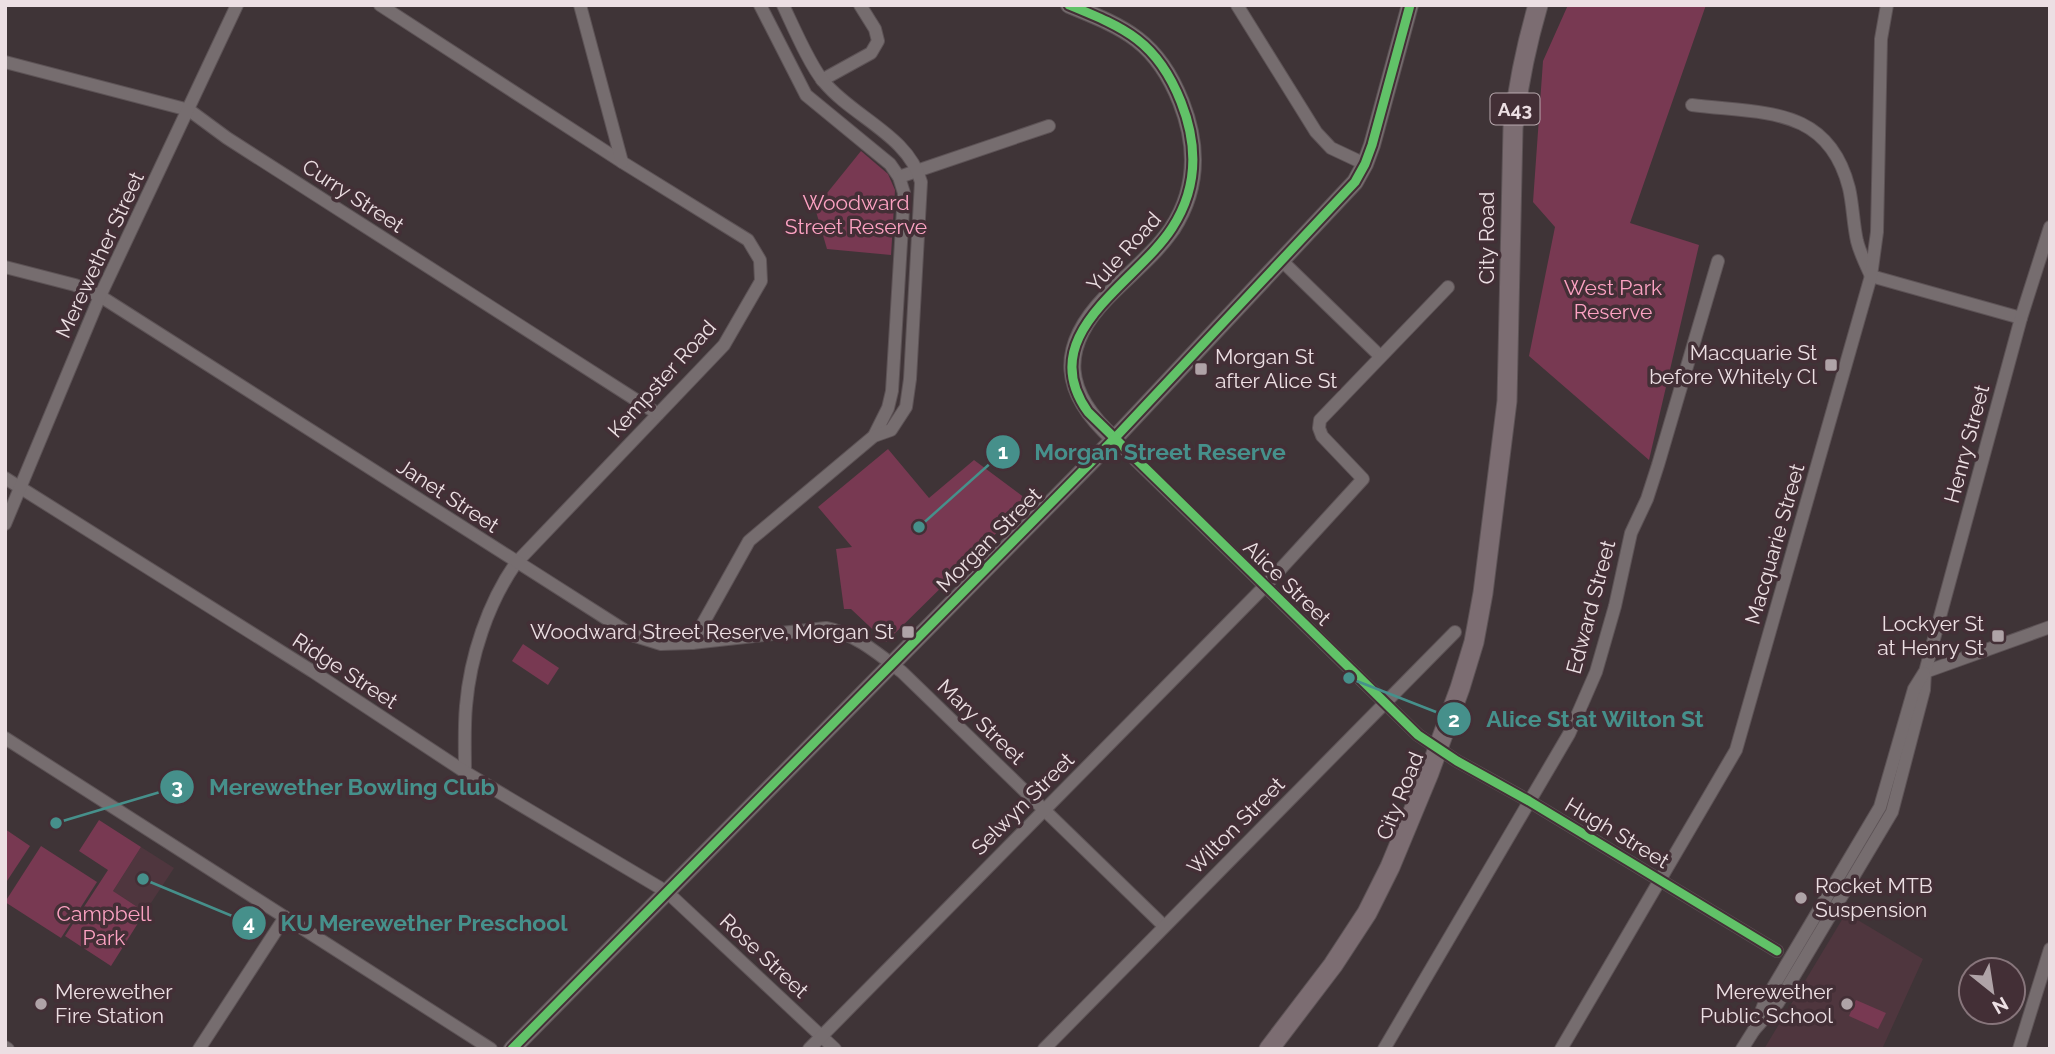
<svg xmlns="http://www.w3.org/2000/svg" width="2055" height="1054" font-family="Raleway,sans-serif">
  <rect width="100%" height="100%" fill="#3f3437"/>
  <!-- built -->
  <g fill="#4f363e">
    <path d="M 141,847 L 174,868 L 145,912 L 113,891 Z"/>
    <path d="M 1846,913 L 1923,959 L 1883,1047 L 1885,1049 L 1764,1049 Z"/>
  </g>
  <!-- green -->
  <g fill="#783952">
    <path d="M 1568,5 L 1706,5 L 1630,223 L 1699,245 L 1649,460 L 1529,356 L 1555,227 L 1533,202 L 1543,61 Z"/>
    <path d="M 861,151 L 888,174 L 895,190 L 891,255 L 827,249 L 815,208 Z"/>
    <path d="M 888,449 L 929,498 L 974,460 L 1029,501 L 886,642 L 851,609 L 844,609 L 836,549 L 852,547 L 818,507 Z"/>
    <path d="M 523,644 L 559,668 L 548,685 L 512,661 Z"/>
    <path d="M 99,820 L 141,847 L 113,891 L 145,912 L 111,966 L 65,936 L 108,870 L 79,851 Z"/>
    <path d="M 5,829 L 30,846 L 5,884 Z"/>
    <path d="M 41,846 L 97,882 L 61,938 L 5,902 Z"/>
    <path d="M 1856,1000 L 1886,1013 L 1878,1029 L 1849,1016 Z"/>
  </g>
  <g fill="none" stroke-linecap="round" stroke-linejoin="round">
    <!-- minor casing -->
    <g stroke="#5d5356" stroke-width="14">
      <g id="minor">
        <path d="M 380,5 L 622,162 L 748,240 L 760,260 L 761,281 L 724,345 L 516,563 C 488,603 470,657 466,706 C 464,728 465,750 465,772"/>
        <path d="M 580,5 L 622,162"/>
        <path d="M 760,5 L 806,95 L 890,164 L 899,177 L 904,193 L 892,391 L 888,408 L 874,436"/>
        <path d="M 1237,5 L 1316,132 L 1331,148 L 1365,164"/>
        <path d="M 5,62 L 189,110 L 227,138 L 658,414"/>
        <path d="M 822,80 L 871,53 L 878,41 L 875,29 L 860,5"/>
        <path d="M 1692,105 C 1762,114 1828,105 1849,188 C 1853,205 1853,223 1857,241 C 1860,253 1866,265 1871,276"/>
        <path d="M 899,177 L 1049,126"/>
        <path d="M 1281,260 L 1380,356"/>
        <path d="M 5,267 L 75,285 L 100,296 L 632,635 L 661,644 L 692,643 L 826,628 C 854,633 880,655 902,672 L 1164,926"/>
        <path d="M 1871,276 L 2021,318"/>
        <path d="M 1114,439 L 1418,735 L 1457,761 L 1529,801 L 1777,951"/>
        <path d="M 5,478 L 312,671 L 465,772 L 667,892 L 835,1049"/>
        <path d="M 5,524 L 100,296 L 237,5"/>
        <path d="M 692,643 L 749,541 L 874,436 L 891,430 L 906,407 L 910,379 L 921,182 C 909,136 853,117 824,82 C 810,66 793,26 783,5"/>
        <path d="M 1925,672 L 2050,627"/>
        <path d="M 5,738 L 491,1049"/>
        <path d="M 1754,1030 L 1778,1003 L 1892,812 L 1924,690 L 1925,672 L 2021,318 L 2050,227"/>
        <path d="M 5,1047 L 8,1049"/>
        <path d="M 199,1049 L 285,917"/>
        <path d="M 809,1049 L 1265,586 L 1363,479 L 1322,436 L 1319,428 L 1320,420 L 1448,287"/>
        <path d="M 1044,1049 L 1455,632"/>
        <path d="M 1384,1049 L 1569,734 L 1596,672 L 1615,606 L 1631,533 L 1647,499 L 1658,465 L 1718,261"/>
        <path d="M 1561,1049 L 1736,750 L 1871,276 L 1877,232 L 1881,39 L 1887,5"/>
        <path d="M 1742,1049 L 1754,1030 L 1766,999 L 1880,807 L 1914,689 L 1924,673"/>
        <path d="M 2019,1049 L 2050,949"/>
      </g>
    </g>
    <!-- tertiary casing -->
    <g stroke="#5d5356" stroke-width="18">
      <g id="tertiary">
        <path d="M 1069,5 C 1125,28 1157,41 1181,102 C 1198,145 1198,189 1172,229 C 1154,255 1128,275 1106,298 C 1057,349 1063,393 1114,439"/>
        <path d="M 512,1049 L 1114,439 L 1355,182 L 1365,164 L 1372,145 L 1410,5"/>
      </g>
    </g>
    <!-- trunk casing -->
    <g stroke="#5d5356" stroke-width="21">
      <path id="trunk" d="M 1269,1049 L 1333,965 L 1367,913 L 1390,867 L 1429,773 L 1460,688 L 1474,642 L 1483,593 L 1507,401 L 1513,128 C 1518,86 1526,46 1538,5"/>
    </g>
    <!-- minor -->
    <use href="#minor" stroke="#766d6f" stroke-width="12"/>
    <!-- tertiary -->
    <use href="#tertiary" stroke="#766d6f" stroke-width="16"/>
    <!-- trunk -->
    <use href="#trunk" stroke="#7c6d72" stroke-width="19"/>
    <!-- cycleway casing -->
    <g stroke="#432f36" stroke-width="13">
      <g id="cycleway">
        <path d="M 1069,5 C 1125,28 1157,41 1181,102 C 1198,145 1198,188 1172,228 C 1136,284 1032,334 1088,412 L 1418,735 L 1457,761 L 1529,801 L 1777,951"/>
        <path d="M 512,1049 L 1114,439 L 1355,182 L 1365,164 L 1372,145 L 1410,5"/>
      </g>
    </g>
    <!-- cycleway -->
    <use href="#cycleway" stroke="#61c268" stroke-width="9"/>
  </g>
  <!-- markers -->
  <g fill="#afa3a7" stroke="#432f36" stroke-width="2.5">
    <rect x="1824" y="358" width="14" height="14" rx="3.5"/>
    <rect x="1194" y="362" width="14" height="14" rx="3.5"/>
    <rect x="901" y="625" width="14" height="14" rx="3.5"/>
    <rect x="1991" y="629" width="14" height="14" rx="3.5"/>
    <circle cx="1801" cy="898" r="7"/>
    <circle cx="41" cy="1004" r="7"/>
    <circle cx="1847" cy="1004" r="7"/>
  </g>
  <g text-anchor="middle" stroke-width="7" stroke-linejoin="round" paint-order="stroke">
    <!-- shield labels -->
    <rect fill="#432f36" stroke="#b9aaaf" stroke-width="2" x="1490.5" y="93.5" width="49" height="31" rx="5"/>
    <g font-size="19" font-weight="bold" fill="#ecdfe3">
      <text x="1515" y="116">A43</text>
    </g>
    <!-- street labels -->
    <g font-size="21" fill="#ecdfe3" stroke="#432f36">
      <text transform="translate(353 196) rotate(33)" y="7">Curry Street</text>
      <text transform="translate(1487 238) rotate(-90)" y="7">City Road</text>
      <text transform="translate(1124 252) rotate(-48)" y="7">Yule Road</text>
      <text transform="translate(100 255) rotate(-65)" y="7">Merewether Street</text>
      <text transform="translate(662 379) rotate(-48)" y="7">Kempster Road</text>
      <text transform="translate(1967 444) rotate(-75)" y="7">Henry Street</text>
      <text transform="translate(448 496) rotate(33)" y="7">Janet Street</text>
      <text transform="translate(989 540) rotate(-45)" y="7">Morgan Street</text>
      <text transform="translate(1775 544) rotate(-74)" y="7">Macquarie Street</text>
      <text transform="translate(1287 583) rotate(44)" y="7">Alice Street</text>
      <text transform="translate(1591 607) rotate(-75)" y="7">Edward Street</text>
      <text transform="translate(345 671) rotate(33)" y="7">Ridge Street</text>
      <text transform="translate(981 722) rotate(44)" y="7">Mary Street</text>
      <text transform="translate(1400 796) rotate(-68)" y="7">City Road</text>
      <text transform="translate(1023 804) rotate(-45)" y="7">Selwyn Street</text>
      <text transform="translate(1236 826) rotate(-45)" y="7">Wilton Street</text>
      <text transform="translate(1617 833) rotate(31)" y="7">Hugh Street</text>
      <text transform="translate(764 956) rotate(43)" y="7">Rose Street</text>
    </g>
    <!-- park labels -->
    <g font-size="21" fill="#fca2c2" stroke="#432f36">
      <text x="856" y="210">Woodward<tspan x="856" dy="24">Street Reserve</tspan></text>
      <text x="1613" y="295">West Park<tspan x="1613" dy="24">Reserve</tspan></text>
      <text x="104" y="921">Campbell<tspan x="104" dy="24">Park</tspan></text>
    </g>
    <!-- poi labels -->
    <g font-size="21" fill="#ecdfe3" stroke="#432f36" text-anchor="end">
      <text x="1817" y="360">Macquarie St<tspan x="1817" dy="24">before Whitely Cl</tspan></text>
      <text x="1215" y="364" text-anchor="start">Morgan St<tspan x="1215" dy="24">after Alice St</tspan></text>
      <text x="1984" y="631">Lockyer St<tspan x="1984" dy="24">at Henry St</tspan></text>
      <text x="894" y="639">Woodward Street Reserve, Morgan St</text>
      <text x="1815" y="893" text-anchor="start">Rocket MTB<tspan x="1815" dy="24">Suspension</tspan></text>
      <text x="55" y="999" text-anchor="start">Merewether<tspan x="55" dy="24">Fire Station</tspan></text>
      <text x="1833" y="999">Merewether<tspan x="1833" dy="24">Public School</tspan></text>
    </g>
  </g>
  <!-- callouts -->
  <path fill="none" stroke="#46908b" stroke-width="2.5" d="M919 527L1003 452M1349 678L1454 719M56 823L177 787M143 879L249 923"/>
  <g fill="#46908b" stroke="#432f36" stroke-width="2.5">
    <circle cx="919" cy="527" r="7"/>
    <circle cx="1349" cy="678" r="7"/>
    <circle cx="56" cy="823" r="7"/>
    <circle cx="143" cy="879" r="7"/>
    <circle cx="1003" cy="452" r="18"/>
    <circle cx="1454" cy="719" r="18"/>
    <circle cx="177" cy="787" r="18"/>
    <circle cx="249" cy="923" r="18"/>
  </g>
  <g font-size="21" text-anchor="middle" font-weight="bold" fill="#fff">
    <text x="1003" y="459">1</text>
    <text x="1454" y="727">2</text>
    <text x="177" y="794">3</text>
    <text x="249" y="930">4</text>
  </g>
  <g font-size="23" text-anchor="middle" font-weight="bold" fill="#46908b" stroke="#432f36" stroke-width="7" stroke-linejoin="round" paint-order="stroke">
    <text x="1160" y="460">Morgan Street Reserve</text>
    <text x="1595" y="727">Alice St at Wilton St</text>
    <text x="352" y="795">Merewether Bowling Club</text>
    <text x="424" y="931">KU Merewether Preschool</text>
  </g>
  <!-- border -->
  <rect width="2055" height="1054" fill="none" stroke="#ecdfe3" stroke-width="14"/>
  <!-- north arrow -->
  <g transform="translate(1992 991) rotate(150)"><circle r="33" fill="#432f36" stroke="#87757b" stroke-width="2"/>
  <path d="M0-5L12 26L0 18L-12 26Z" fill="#afa3a7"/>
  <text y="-10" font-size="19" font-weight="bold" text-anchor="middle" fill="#ecdfe3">N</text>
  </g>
</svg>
